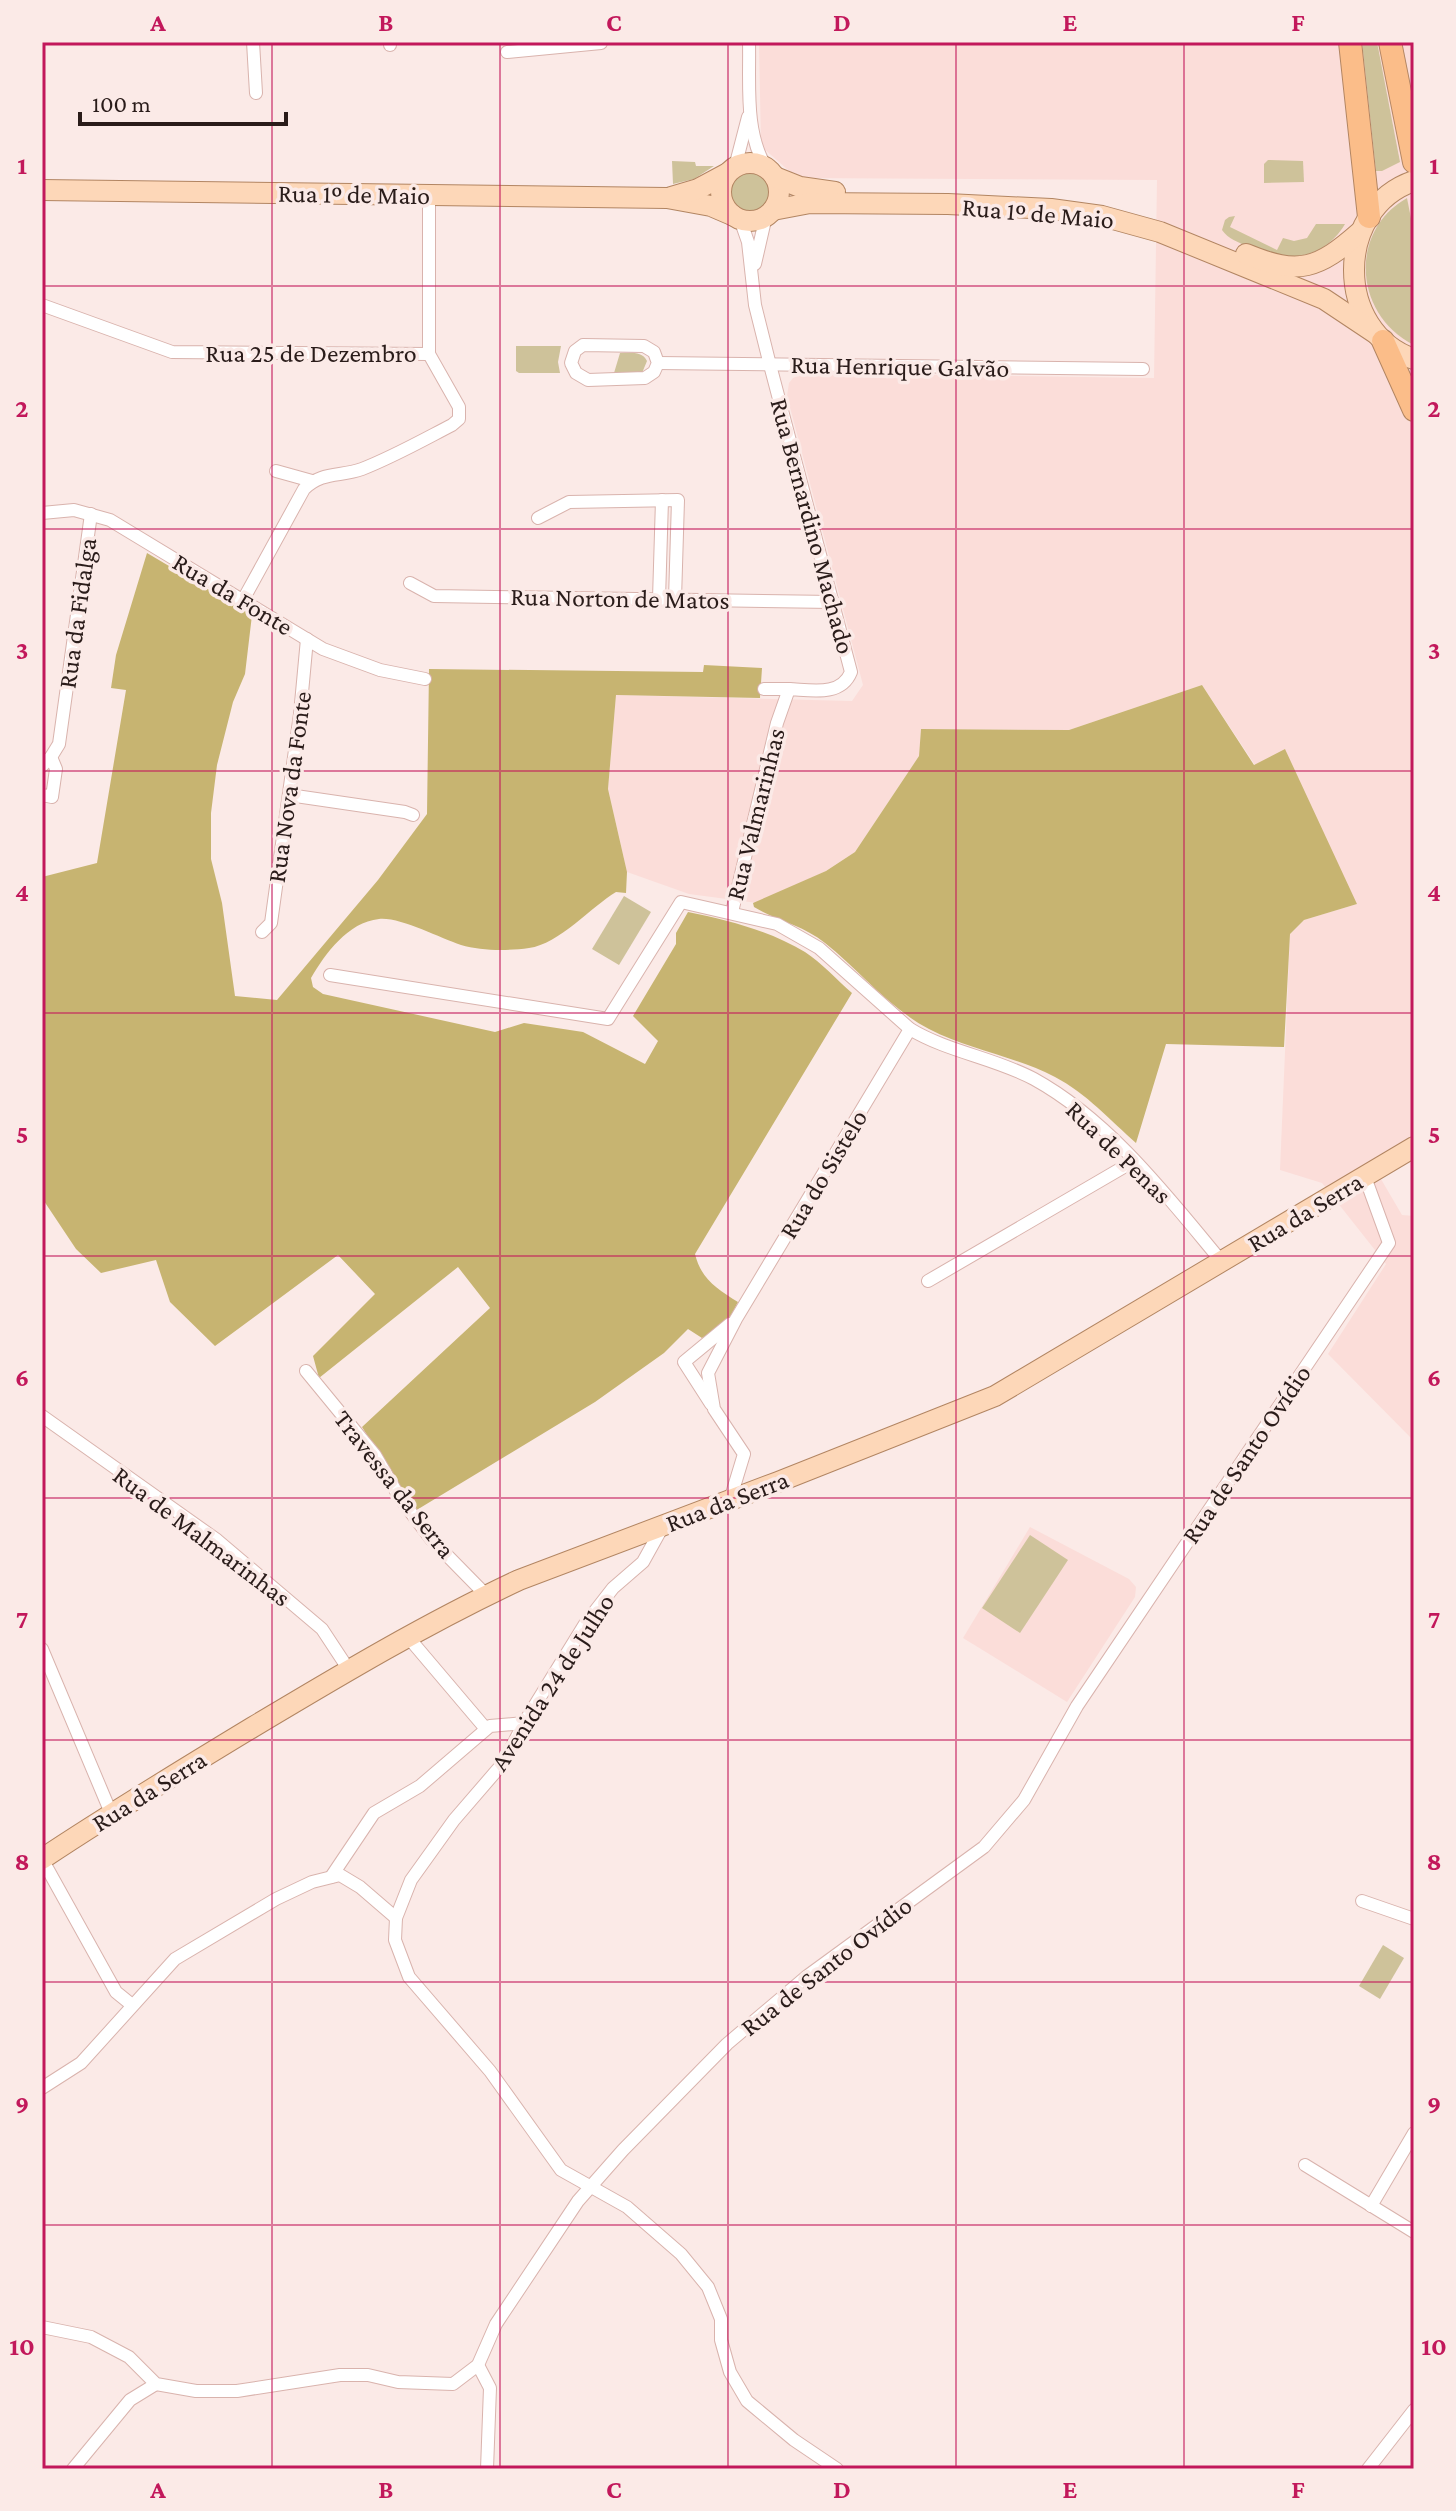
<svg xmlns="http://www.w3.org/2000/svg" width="1456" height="2511" font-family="'Crimson Pro',serif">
  <rect width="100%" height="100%" fill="#fbeae7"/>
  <!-- built -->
  <g fill="#fbddd9">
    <path d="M 759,42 L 1414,42 L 1414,1136 L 1371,1162 L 1402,1215 L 1414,1216 L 1414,1441 L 1328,1354 L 1386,1264 L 1322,1183 L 1280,1170 L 1290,934 L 1304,920 L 1357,904 L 1255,765 L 1202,685 L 1069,730 L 921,729 L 919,756 L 855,852 L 826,871 L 757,903 L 689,894 L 627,872 L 608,789 L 616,695 L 852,701 L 863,685 L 787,396 L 789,383 L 793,378 L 805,373 L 1154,378 L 1157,180 L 797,178 L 761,146 Z"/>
    <path d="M 1030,1527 L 1129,1579 L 1136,1587 L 1135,1597 L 1067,1702 L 963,1638 Z"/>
  </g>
  <!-- green -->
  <g fill="#cec29a">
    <path d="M 1362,42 L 1377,42 L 1400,162 L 1382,171 L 1376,171 Z"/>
    <path d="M 1268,160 L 1303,161 L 1304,182 L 1264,183 L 1264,164 Z"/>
    <path d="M 672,161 L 695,162 L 696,166 L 714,166 L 694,179 L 673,184 Z"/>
    <circle cx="750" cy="192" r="21"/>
    <path d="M 1407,198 L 1414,234 L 1414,345 C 1355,316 1347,232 1407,198 Z"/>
    <path d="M 1235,216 L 1230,227 L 1277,250 L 1283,238 L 1294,241 L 1307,238 L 1316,224 L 1345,224 C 1323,261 1285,263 1249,247 C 1238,242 1228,239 1222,230 L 1225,220 L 1229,217 Z"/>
    <path d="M 516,346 L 561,346 L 558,362 L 560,373 L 519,373 L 516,371 Z"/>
    <path d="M 620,353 C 631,353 642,351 647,361 L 642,373 L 614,373 Z"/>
    <path d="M 624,896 L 651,912 L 619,965 L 592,949 Z"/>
    <path d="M 1030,1535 L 1068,1560 L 1020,1633 L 982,1608 Z"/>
    <path d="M 1383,1945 L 1404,1958 L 1380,1999 L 1359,1986 Z"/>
  </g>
  <!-- forest -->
  <g fill="#c7b471">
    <path d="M 147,553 L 252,615 L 245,674 L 233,702 L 217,765 L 211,813 L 211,859 L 222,903 L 235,996 L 277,1000 L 378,880 L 427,814 L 429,669 L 703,672 L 704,665 L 762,668 L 760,698 L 616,695 L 608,789 L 627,872 L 626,893 L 616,892 C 591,907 559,944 529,948 C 508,951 481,951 461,945 C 439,938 401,917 379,919 C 348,922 325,954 311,978 L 313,987 L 323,994 L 495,1032 L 524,1023 L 583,1032 L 645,1064 L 658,1041 L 633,1016 L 676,944 L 676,933 L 688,912 C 728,920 770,931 805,952 C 822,963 837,980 852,993 L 695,1254 C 701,1279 717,1289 738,1302 L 728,1321 L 702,1338 L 688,1329 L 664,1353 L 595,1402 L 415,1511 L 362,1427 L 490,1308 L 458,1267 L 319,1378 L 313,1356 L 375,1294 L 338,1255 L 215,1346 L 170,1302 L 156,1260 L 101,1273 L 76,1249 L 42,1198 L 42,877 L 97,863 L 126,690 L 111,688 L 116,655 Z"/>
    <path d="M 1202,685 L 1254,765 L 1285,749 L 1357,904 L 1304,920 L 1290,934 L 1284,1047 L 1166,1044 L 1136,1143 C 1111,1121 1086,1093 1055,1077 C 1015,1056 969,1050 929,1029 C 890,1009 859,970 825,943 C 803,925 777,921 754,907 L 753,903 L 826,871 L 855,852 L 919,756 L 921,729 L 1069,730 Z"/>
  </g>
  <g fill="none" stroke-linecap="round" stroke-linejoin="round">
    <!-- minor casing -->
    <g stroke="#d9b3ad" stroke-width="14">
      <g id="minor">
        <path d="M 253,42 L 256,93"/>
        <path d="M 390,42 L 390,45"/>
        <path d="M 749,42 C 750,83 744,133 767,169"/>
        <path d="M 507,52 L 601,43"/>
        <path d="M 735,167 L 748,117"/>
        <path d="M 755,264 L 766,216"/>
        <path d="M 42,305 L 172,352 L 429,354"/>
        <path d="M 583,345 L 644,346 L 654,352 L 658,363 L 654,372 L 645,378 L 588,380 L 576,373 L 571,363 L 575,351 Z"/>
        <path d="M 658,363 L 1143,369"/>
        <path d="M 276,471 L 312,481"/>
        <path d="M 42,513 L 74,510 L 110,520 L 323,649 L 380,670 L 425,679"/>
        <path d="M 538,518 L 569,502 L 678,500 L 675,599"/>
        <path d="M 410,583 L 434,596 L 833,602"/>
        <path d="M 659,599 L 662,500"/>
        <path d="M 243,600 L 304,489 C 322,471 340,477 362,469 C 393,457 423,440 452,425 L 459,419 L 459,407 L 429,354 L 429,195"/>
        <path d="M 764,689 L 789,689"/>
        <path d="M 42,766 L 51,757 L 59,744 L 91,514"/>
        <path d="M 42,795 L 52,797 L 56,769 L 51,757"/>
        <path d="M 289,795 L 405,812 L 413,815"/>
        <path d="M 732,912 L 777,723 L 789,689 C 811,690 841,697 851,672 L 770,365 L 755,305 L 748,242 L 740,219"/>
        <path d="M 262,932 L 271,923 L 300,714 L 307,639"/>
        <path d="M 330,975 L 608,1019 L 681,902 L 777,924 L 819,948 L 910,1029 C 948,1052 995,1058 1034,1079 C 1110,1121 1167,1196 1222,1262"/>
        <path d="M 928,1281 L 1134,1161"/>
        <path d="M 306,1371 L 375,1455 L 400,1498 L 431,1539 L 486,1595"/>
        <path d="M 711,1404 L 684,1362 L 730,1324"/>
        <path d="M 42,1416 L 217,1540 L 322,1629 L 349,1670"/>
        <path d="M 730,1500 L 744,1454 L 714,1409 L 708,1373 L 736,1319 L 910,1029"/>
        <path d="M 663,1526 L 643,1562 L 613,1588 L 585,1624 L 524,1723 L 504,1762 L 454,1820 L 411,1880 L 396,1918 L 395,1940 L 409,1977 L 490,2071 L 561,2170 L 627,2207 L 681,2254 L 708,2287 L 721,2319 L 721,2340 L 730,2372 L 747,2401 L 794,2440 L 837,2469"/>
        <path d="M 408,1637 L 486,1729"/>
        <path d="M 42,1649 L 111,1813"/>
        <path d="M 42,1859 L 116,1992 L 132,2005"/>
        <path d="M 331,1877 L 374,1813 L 420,1786 L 490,1726 L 524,1723"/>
        <path d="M 1362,1901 L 1414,1919"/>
        <path d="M 42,2088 L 81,2063 L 175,1959 L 276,1899 L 312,1882 L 340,1875 L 360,1887 L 396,1918"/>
        <path d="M 1305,2165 L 1414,2232"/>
        <path d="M 1371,2206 L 1414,2133"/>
        <path d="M 42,2327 L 91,2337 L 129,2357 L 156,2384 L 196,2391 L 237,2391 L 340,2375 L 368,2375 L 398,2382 L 453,2384 L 478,2365 L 496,2324 L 578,2201 L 623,2150 L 727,2044 L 806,1977 L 984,1847 L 1024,1800 L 1077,1706 L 1389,1243 L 1365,1177"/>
        <path d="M 478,2365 L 490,2388 L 487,2469"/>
        <path d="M 73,2469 L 130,2400 L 156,2384"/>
        <path d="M 1368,2469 L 1414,2410"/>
      </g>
    </g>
    <!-- primary casing -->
    <g stroke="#b28562" stroke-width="22">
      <g id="primary">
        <circle cx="750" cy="192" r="29"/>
        <path d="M 775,177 L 800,187 L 835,192"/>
        <path d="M 1414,181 C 1334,208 1334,332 1414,359"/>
        <path d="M 42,190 L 667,198 L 711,206 L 732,215"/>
        <path d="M 671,197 L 698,189 L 726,174"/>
        <path d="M 773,210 L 810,203 L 948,204 L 1051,209 L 1102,216 L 1160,232 L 1324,299 L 1375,333"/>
        <path d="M 1246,254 C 1299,276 1318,269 1360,232"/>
        <path d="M 42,1859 C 111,1813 182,1770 253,1727 C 340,1675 427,1623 519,1580 L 778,1482 L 995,1396 L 1414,1147"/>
      </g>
    </g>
    <!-- motorway casing -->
    <g stroke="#b28562" stroke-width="24">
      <g id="motorway">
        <path d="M 1350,42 L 1369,217"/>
        <path d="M 1390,42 L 1414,162"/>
        <path d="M 1383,341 L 1414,410"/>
      </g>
    </g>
    <!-- minor -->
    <use href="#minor" stroke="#fff" stroke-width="12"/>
    <!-- primary -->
    <use href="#primary" stroke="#fdd7b8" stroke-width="20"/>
    <!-- motorway -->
    <use href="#motorway" stroke="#fbbd89" stroke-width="22"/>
  </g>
  <!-- grid -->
  <path fill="none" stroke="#c2185b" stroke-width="2" stroke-opacity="0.55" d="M 272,42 L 272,2469M 500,42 L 500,2469M 728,42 L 728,2469M 956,42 L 956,2469M 1184,42 L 1184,2469M 42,286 L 1414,286M 42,529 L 1414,529M 42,771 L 1414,771M 42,1013 L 1414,1013M 42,1256 L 1414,1256M 42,1498 L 1414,1498M 42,1740 L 1414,1740M 42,1982 L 1414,1982M 42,2225 L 1414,2225"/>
  <g text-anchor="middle" stroke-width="7" stroke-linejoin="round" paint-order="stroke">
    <!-- street labels -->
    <g font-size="26" fill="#2a1c1a" stroke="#fbeae7">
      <text transform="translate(354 194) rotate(1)" y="9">Rua 1º de Maio</text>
      <text transform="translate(1038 213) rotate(5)" y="9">Rua 1º de Maio</text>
      <text x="311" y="362">Rua 25 de Dezembro</text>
      <text transform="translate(900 366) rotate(1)" y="9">Rua Henrique Galvão</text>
      <text transform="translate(813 526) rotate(75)" y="9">Rua Bernardino Machado</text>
      <text transform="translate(233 594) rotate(31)" y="9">Rua da Fonte</text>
      <text transform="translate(620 598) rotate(1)" y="9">Rua Norton de Matos</text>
      <text transform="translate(77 613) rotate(-82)" y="9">Rua da Fidalga</text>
      <text transform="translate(289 787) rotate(-82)" y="9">Rua Nova da Fonte</text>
      <text transform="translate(755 814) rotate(-76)" y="9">Rua Valmarinhas</text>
      <text transform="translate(1119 1152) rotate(44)" y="9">Rua de Penas</text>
      <text transform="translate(823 1174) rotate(-59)" y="9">Rua do Sistelo</text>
      <text transform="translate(1305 1212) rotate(-31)" y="9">Rua da Serra</text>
      <text transform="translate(1246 1454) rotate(-56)" y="9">Rua de Santo Ovídio</text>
      <text transform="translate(395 1484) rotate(52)" y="9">Travessa da Serra</text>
      <text transform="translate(727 1501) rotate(-21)" y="9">Rua da Serra</text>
      <text transform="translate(202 1536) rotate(37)" y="9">Rua de Malmarinhas</text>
      <text transform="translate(552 1682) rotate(-57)" y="9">Avenida 24 de Julho</text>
      <text transform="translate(149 1791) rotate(-32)" y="9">Rua da Serra</text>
      <text transform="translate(826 1966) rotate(-38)" y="9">Rua de Santo Ovídio</text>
    </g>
  </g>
  <!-- border -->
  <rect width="1456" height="2511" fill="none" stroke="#fbeae7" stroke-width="88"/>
  <!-- scale -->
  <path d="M80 112v12h206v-12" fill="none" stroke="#2a1c1a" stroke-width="4"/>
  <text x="92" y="112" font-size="24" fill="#2a1c1a" stroke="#fbeae7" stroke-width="6" paint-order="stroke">100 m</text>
  <rect x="44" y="44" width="1368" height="2423" fill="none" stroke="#c2185b" stroke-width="3"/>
  <g font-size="26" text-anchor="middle" font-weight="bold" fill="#c2185b">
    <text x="158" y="31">A</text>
    <text x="386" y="31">B</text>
    <text x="614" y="31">C</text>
    <text x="842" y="31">D</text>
    <text x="1070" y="31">E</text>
    <text x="1298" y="31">F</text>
    <text x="22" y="174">1</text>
    <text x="1434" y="174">1</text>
    <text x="22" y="417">2</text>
    <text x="1434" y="417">2</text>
    <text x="22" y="659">3</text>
    <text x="1434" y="659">3</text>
    <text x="22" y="901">4</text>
    <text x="1434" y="901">4</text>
    <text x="22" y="1143">5</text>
    <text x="1434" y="1143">5</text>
    <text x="22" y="1386">6</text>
    <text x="1434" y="1386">6</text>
    <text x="22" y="1628">7</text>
    <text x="1434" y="1628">7</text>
    <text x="22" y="1870">8</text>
    <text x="1434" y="1870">8</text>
    <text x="22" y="2113">9</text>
    <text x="1434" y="2113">9</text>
    <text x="22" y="2355">10</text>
    <text x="1434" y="2355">10</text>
    <text x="158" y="2498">A</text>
    <text x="386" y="2498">B</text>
    <text x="614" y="2498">C</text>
    <text x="842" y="2498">D</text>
    <text x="1070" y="2498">E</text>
    <text x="1298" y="2498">F</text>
  </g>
</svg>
